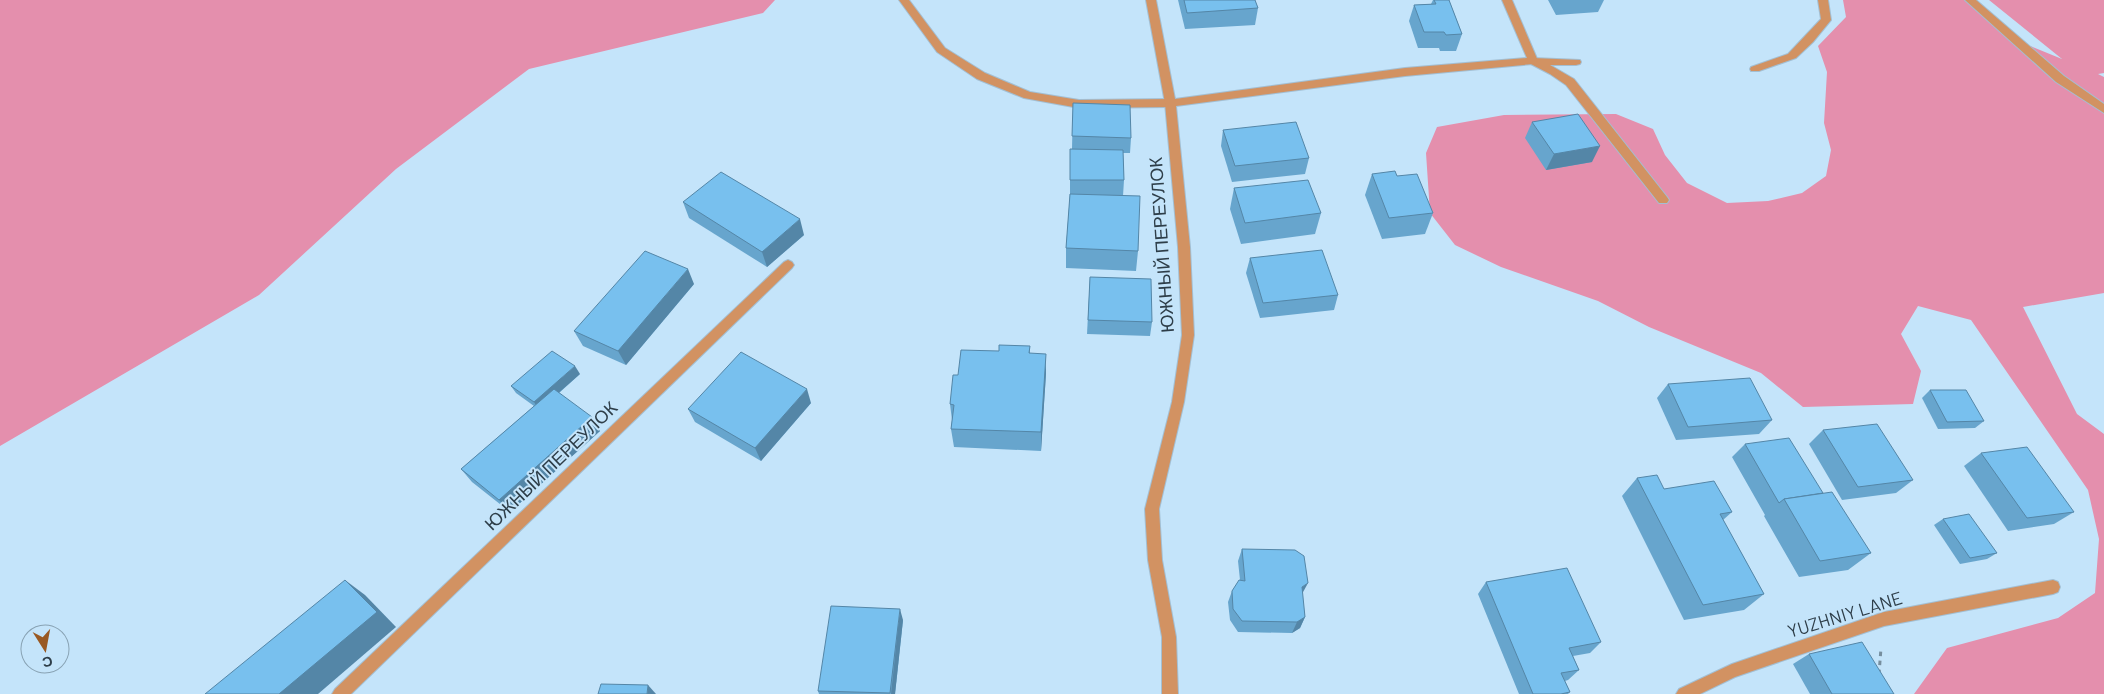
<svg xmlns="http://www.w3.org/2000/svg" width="2104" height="694" font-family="Barlow,sans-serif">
  <rect width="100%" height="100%" fill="#c4e4fa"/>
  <!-- green -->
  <g fill="#e48fad">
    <path d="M 0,0 L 775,0 L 763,13 L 529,69 L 396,169 L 259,295 L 0,446 Z"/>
    <path d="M 1843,0 L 1972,0 L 2028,45 L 2062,59 L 1989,0 L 2104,0 L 2104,73 L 2098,74 L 2104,77 L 2104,293 L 2023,307 L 2077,414 L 2104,434 L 2104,694 L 1914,694 L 1947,648 L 2058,618 L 2095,593 L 2099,539 L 2088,490 L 1971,320 L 1918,306 L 1901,334 L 1921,371 L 1913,404 L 1803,407 L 1761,373 L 1649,327 L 1598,301 L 1501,267 L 1455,245 L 1430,213 L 1426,153 L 1437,127 L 1504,115 L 1616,114 L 1653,129 L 1665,155 L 1687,183 L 1727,203 L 1768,201 L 1802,193 L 1826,176 L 1831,150 L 1824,123 L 1827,72 L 1818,46 L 1846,17 Z"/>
  </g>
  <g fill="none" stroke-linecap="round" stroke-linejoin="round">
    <!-- lane casing -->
    <g stroke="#a3bfd3" stroke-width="2">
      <g id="lane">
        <path d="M 899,0 L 909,0 L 945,48 L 985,73 L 1030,92 L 1079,100 L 1170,99 L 1175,103 L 1170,107 L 1079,108 L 1024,98 L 977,79 L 937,52 Z"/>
        <path d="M 1818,0 L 1828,0 L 1831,20 L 1813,42 L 1796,58 L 1759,71 L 1751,71 L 1750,69 L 1751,67 L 1788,54 L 1821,19 Z"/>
        <path d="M 1965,0 L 1976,0 L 2064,76 L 2104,104 L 2104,113 L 2056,82 Z"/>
        <path d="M 1533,58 L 1580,60 L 1581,62 L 1580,64 L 1576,65 L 1550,65 L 1574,79 L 1667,197 L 1669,200 L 1667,203 L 1659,203 L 1566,85 L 1550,74 L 1529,63 L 1528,61 Z"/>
      </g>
    </g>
    <!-- street casing -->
    <g stroke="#a3bfd3" stroke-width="2">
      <g id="street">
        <path d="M 1146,0 L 1156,0 L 1175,99 L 1405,68 L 1527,58 L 1502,0 L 1512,0 L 1538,61 L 1533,64 L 1405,76 L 1176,106 L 1190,247 L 1194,335 L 1184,402 L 1159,509 L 1162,560 L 1176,637 L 1178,694 L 1162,694 L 1162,637 L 1148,560 L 1145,509 L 1172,402 L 1182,335 L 1178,247 L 1165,103 Z"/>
        <path d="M 788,260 L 792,262 L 794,265 L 792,268 L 351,694 L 332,694 L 335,689 L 784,262 Z"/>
        <path d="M 2053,580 L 2058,582 L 2060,587 L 2058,592 L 2053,594 L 1884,626 L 1735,677 L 1700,694 L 1676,694 L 1679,689 L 1732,664 L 1884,612 Z"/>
      </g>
    </g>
    <!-- path -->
    <path stroke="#768e9e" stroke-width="3" stroke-dasharray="4.5 4.5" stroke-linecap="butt" d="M 1879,674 L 1881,648"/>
    <!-- lane -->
    <use href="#lane" fill="#d29262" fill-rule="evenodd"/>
    <!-- street -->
    <use href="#street" fill="#d29262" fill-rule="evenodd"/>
  </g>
  <!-- wall -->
  <g fill="#67a5cd">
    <path d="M 1178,0 L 1255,0 L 1258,8 L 1255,25 L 1185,29 Z"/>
    <path d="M 1433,0 L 1449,0 L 1462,34 L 1456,51 L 1440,51 L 1439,48 L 1418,48 L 1409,21 L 1414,5 L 1431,4 Z"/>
    <path d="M 1548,0 L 1604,0 L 1598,12 L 1556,15 Z"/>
    <path d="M 1073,103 L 1131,138 L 1130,153 L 1123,153 L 1124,180 L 1123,196 L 1138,251 L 1136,271 L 1066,268 L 1066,248 L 1070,194 L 1070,149 L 1072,149 Z"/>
    <path d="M 1532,122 L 1592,162 L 1546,170 L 1525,138 Z"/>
    <path d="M 1223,130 L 1309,158 L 1305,174 L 1232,182 L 1221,146 Z"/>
    <path d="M 1372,174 L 1397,176 L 1433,213 L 1425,234 L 1382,239 L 1365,195 Z"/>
    <path d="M 1234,188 L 1321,213 L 1315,234 L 1241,244 L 1230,209 Z"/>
    <path d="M 683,202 L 804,235 L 767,267 L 689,218 Z"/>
    <path d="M 1250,258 L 1338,295 L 1334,310 L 1260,318 L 1246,273 Z"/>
    <path d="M 1090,277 L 1152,322 L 1150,336 L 1087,334 Z"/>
    <path d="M 694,284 L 626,365 L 583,346 L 574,331 Z"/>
    <path d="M 1030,346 L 1030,353 L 1046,373 L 1041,451 L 954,447 L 951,429 L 952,420 L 950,404 L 958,375 L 999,351 Z"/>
    <path d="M 580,374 L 559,393 L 600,431 L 510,512 L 472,482 L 461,469 L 534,406 L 516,393 L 511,386 Z"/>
    <path d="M 1668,384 L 1772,420 L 1759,434 L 1676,440 L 1657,398 Z"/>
    <path d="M 1930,390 L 1984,421 L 1975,428 L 1938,429 L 1922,398 Z"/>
    <path d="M 811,403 L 761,461 L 695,422 L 688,409 Z"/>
    <path d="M 1823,430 L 1913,480 L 1896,493 L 1842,500 L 1809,444 Z"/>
    <path d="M 1745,444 L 1823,493 L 1871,553 L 1848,570 L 1799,577 L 1764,516 L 1765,515 L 1732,457 Z"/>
    <path d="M 1981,453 L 2074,512 L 2054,524 L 2008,531 L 1964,466 Z"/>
    <path d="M 1637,478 L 1664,489 L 1732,512 L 1723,520 L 1764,594 L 1744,610 L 1684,620 L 1622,496 Z"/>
    <path d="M 1943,519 L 1997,553 L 1987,559 L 1960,564 L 1934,525 Z"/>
    <path d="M 1242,549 L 1302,594 L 1305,617 L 1300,628 L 1292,633 L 1238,632 L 1230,620 L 1228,602 L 1232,591 L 1240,580 L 1238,561 Z"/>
    <path d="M 1486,582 L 1601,642 L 1590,653 L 1573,656 L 1579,670 L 1568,680 L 1565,681 L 1570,692 L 1568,694 L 1519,694 L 1478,594 Z"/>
    <path d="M 903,620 L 895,694 L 819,694 L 818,691 Z"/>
    <path d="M 1809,654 L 1894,694 L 1810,694 L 1793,664 Z"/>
  </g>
  <!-- shaded-wall -->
  <g fill="#5486a7">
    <path d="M 1600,146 L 1592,162 L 1546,170 L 1554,154 Z"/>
    <path d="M 800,219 L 804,235 L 767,267 L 762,252 Z"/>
    <path d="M 688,269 L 694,284 L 626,365 L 618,351 Z"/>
    <path d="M 1046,354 L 1046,373 L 1041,451 L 1041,432 Z"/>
    <path d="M 575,366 L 580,374 L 539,410 L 534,402 Z"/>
    <path d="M 807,389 L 811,403 L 761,461 L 755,448 Z"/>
    <path d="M 592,417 L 600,431 L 510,512 L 499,500 Z"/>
    <path d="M 345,580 L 365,595 L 396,627 L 318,694 L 279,694 Z"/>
    <path d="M 1308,583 L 1302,594 L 1302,587 Z"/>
    <path d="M 900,609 L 903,620 L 895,694 L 891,694 Z"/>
    <path d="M 1305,617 L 1300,628 L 1292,633 L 1297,622 Z"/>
    <path d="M 648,685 L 656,694 L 647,694 Z"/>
  </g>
  <!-- building -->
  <g fill="#78c0ee" stroke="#5486a7">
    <path d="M 1184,0 L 1255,0 L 1258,8 L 1187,13 Z"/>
    <path d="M 1434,0 L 1449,0 L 1462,34 L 1446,35 L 1444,32 L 1424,32 L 1414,5 L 1436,4 Z"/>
    <path d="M 1073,103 L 1130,105 L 1131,138 L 1072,136 Z"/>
    <path d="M 1578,114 L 1600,146 L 1554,154 L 1532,122 Z"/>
    <path d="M 1296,122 L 1309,158 L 1235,166 L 1223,130 Z"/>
    <path d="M 1070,149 L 1123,150 L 1124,180 L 1070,180 Z"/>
    <path d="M 1395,171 L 1397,176 L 1417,174 L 1433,213 L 1389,218 L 1372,174 Z"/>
    <path d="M 721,172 L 800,219 L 762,252 L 683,202 Z"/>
    <path d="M 1308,180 L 1321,213 L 1245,223 L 1234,188 Z"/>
    <path d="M 1070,194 L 1140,196 L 1138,251 L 1066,248 Z"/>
    <path d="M 1322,250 L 1338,295 L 1263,303 L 1250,258 Z"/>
    <path d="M 645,251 L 688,269 L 618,351 L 574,331 Z"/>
    <path d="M 1090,277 L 1151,279 L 1152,322 L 1088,320 Z"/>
    <path d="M 999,345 L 1030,346 L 1029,353 L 1046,354 L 1041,432 L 951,429 L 954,405 L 950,404 L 953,375 L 958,375 L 961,350 L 999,351 Z"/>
    <path d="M 552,351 L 575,366 L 534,402 L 511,386 Z"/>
    <path d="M 741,352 L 807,389 L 755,448 L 688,409 Z"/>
    <path d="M 1750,378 L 1772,420 L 1688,427 L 1668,384 Z"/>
    <path d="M 554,389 L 592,417 L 499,500 L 461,469 Z"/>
    <path d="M 1930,390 L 1966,390 L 1984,421 L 1947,422 Z"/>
    <path d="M 1877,424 L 1913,480 L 1858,487 L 1823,430 Z"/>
    <path d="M 1789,438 L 1823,493 L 1784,499 L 1779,503 L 1745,444 Z"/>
    <path d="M 2027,447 L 2074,512 L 2027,518 L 1981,453 Z"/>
    <path d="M 1657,475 L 1664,489 L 1714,481 L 1732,512 L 1720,514 L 1764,594 L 1703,605 L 1637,478 Z"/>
    <path d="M 1832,492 L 1871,553 L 1820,561 L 1784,499 Z"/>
    <path d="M 1969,514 L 1997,553 L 1970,558 L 1943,519 Z"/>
    <path d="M 1242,549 L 1295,550 L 1304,556 L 1308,583 L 1302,587 L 1305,617 L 1297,622 L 1242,621 L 1233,609 L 1232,591 L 1239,580 L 1245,581 Z"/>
    <path d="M 1567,568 L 1601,642 L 1569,648 L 1579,670 L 1561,673 L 1570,692 L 1561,694 L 1533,694 L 1486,582 Z"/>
    <path d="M 345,580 L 377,612 L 279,694 L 205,694 Z"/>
    <path d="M 831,606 L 900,609 L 890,693 L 818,691 Z"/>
    <path d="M 1862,642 L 1894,694 L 1832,694 L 1809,654 Z"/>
    <path d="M 601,684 L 648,685 L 647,694 L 598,694 Z"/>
  </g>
  <g text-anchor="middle" stroke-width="4" stroke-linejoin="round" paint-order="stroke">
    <!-- street labels -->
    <g font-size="18" fill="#2e3e49" stroke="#c4e4fa">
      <text transform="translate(1162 245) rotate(-94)" y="6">ЮЖНЫЙ ПЕРЕУЛОК</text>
      <text transform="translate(551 466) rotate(-44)" y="6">ЮЖНЫЙ ПЕРЕУЛОК</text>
      <text transform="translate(1845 615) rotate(-17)" y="6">YUZHNIY LANE</text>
    </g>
  </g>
  <!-- north arrow -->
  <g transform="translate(45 649) rotate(169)"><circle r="24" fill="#c4e4fa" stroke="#88a2b3"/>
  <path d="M0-4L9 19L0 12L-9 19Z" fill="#995923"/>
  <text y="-8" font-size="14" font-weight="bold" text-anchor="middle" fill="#2e3e49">С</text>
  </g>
</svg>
